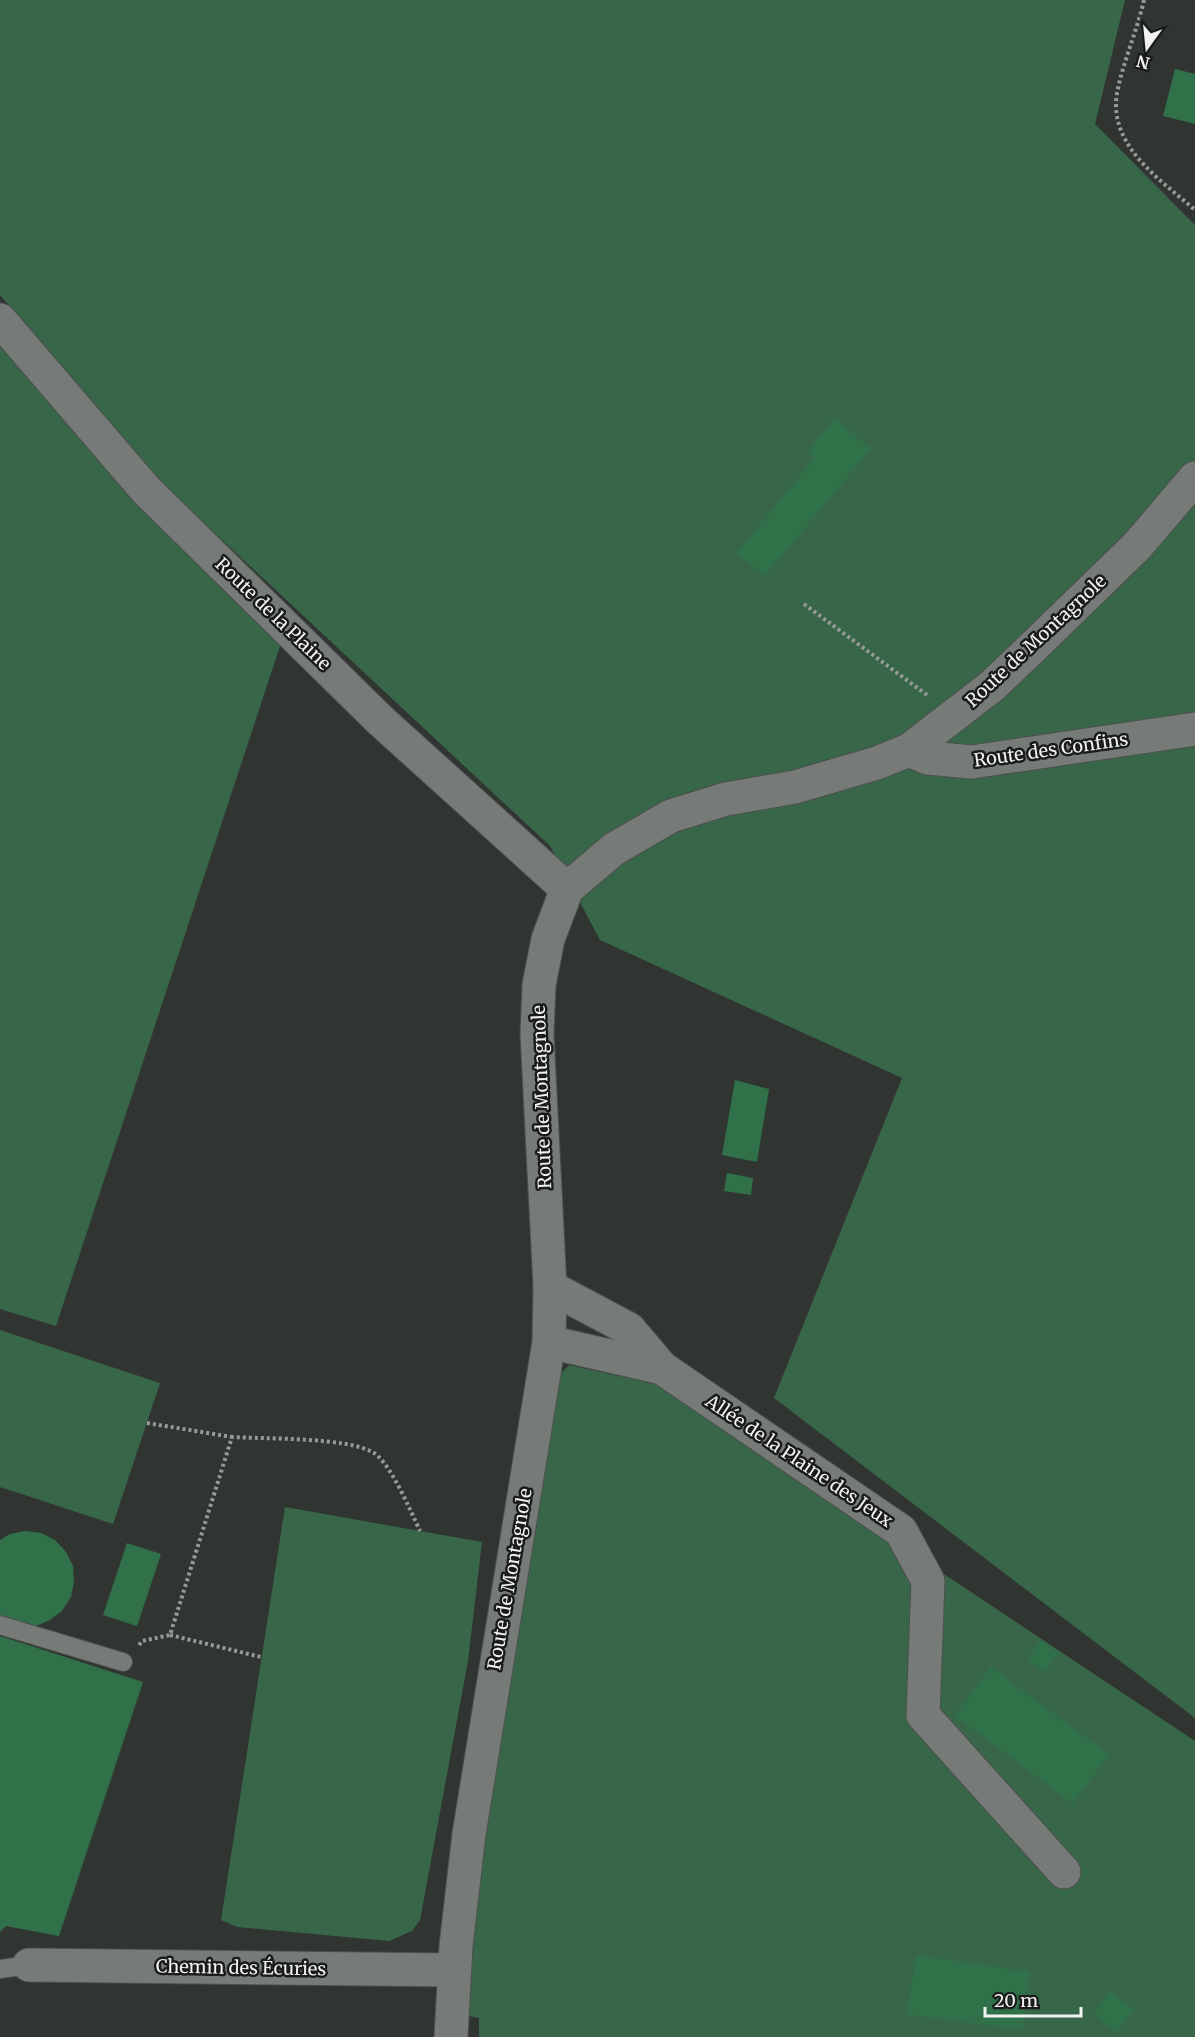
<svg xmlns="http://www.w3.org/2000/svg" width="1195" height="2037" font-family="Merriweather,serif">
  <rect width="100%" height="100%" fill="#313532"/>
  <!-- green -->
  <g fill="#386649">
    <path d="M 0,0 L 1125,0 L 1095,124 L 1195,225 L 1195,1718 L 774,1398 L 902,1078 L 600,940 L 550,846 L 161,483 L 0,295 Z"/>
    <path d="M 0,346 L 149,516 L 281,643 L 56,1326 L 0,1309 Z"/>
    <path d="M 0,1330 L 160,1383 L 113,1524 L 0,1487 Z"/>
    <path d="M 569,1365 L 660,1385 L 1195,1741 L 1195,2037 L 479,2037 L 479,2018 L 460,2014 L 544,1391 Z"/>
    <path d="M 285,1507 L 482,1542 L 468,1661 L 420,1920 L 412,1931 L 389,1941 L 237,1927 L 221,1920 Z"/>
  </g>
  <!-- building -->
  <g fill="#30714a">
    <path d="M 1175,69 L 1195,74 L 1195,124 L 1163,116 Z"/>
    <path d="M 835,418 L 871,449 L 765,576 L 737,553 L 815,457 L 807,452 Z"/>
    <path d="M 735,1080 L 769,1089 L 757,1162 L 722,1155 Z"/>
    <path d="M 727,1173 L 753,1178 L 751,1195 L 724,1191 Z"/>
    <path d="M 25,1531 L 41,1533 L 55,1540 L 66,1552 L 73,1566 L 74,1582 L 71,1597 L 62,1611 L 50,1620 L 36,1626 L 19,1626 L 0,1618 L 0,1540 L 10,1534 Z"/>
    <path d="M 127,1543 L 161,1554 L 137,1626 L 103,1615 Z"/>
    <path d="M 0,1636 L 143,1682 L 59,1936 L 6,1926 L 0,1932 Z"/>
    <path d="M 1041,1640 L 1058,1653 L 1044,1672 L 1028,1659 Z"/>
    <path d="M 991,1667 L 1109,1755 L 1073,1804 L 955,1716 Z"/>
    <path d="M 916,1955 L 1030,1972 L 1022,2030 L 907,2014 Z"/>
    <path d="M 1110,1991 L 1134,2009 L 1117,2033 L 1094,2014 Z"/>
  </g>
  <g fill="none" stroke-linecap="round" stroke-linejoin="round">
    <!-- lane casing -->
    <g stroke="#4d504e" stroke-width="20">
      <g id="lane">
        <path d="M 0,1625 L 123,1662"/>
        <path d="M 0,1969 L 29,1965"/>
      </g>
    </g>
    <!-- street casing -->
    <g stroke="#4d504e" stroke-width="35">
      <g id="street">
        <path d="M 0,320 L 146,490 L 380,720 L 567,889"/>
        <path d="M 909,750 L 928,758 L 972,762 L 1195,729"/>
        <path d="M 550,1287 L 629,1329 L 662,1368 L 901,1531 L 928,1581 L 923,1715 L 1064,1872"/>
        <path d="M 549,1342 L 662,1368"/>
        <path d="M 29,1965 L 454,1970"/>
      </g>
    </g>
    <!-- secondary casing -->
    <g stroke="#4d504e" stroke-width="35">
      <path id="secondary" d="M 451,2037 L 456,1946 L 469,1834 L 549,1342 L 550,1287 L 537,1034 L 539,985 L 548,939 L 567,889 L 614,849 L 671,816 L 726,799 L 795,787 L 877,763 L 909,750 L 992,686 L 1035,645 L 1137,546 L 1195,478"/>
    </g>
    <!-- path -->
    <g stroke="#979a97" stroke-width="4" stroke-dasharray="3 3" stroke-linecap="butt">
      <path d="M 1144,0 C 1137,31 1123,62 1117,93 C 1108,146 1161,180 1195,210"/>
      <path d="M 804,604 L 927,695"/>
      <path d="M 147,1423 L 232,1437"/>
      <path d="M 170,1635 L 261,1657"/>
      <path d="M 139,1645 L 142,1641 L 170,1635 L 232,1437 C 265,1439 349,1437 374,1453 C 391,1464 411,1512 420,1531"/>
    </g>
    <!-- lane -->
    <use href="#lane" stroke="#777b78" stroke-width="18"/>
    <!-- street -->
    <use href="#street" stroke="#777b78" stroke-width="33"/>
    <!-- secondary -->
    <use href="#secondary" stroke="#777b78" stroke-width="33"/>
  </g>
  <g text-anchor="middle" stroke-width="5" stroke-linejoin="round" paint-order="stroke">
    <!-- street labels -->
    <g font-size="18" fill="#f1f3f1" stroke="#1a1c1b">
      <text transform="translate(273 614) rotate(44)" y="6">Route de la Plaine</text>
      <text transform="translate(1036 641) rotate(-43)" y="6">Route de Montagnole</text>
      <text transform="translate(1051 750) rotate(-8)" y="6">Route des Confins</text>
      <text transform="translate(542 1097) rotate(-92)" y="6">Route de Montagnole</text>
      <text transform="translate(799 1461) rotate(34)" y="6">Allée de la Plaine des Jeux</text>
      <text transform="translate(510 1579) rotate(-80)" y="6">Route de Montagnole</text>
      <text transform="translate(241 1968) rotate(1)" y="6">Chemin des Écuries</text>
    </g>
  </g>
  <!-- north arrow -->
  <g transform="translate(1147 48) rotate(195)" stroke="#1a1c1b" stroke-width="4.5" paint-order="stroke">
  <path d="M0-4.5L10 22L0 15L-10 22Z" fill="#f1f3f1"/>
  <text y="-9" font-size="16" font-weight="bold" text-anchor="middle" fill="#f1f3f1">N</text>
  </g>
  <!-- scale -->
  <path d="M985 2007v9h96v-9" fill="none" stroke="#f1f3f1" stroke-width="3"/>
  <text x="994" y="2007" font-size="18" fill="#f1f3f1" stroke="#1a1c1b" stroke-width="4.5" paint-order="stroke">20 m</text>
</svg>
